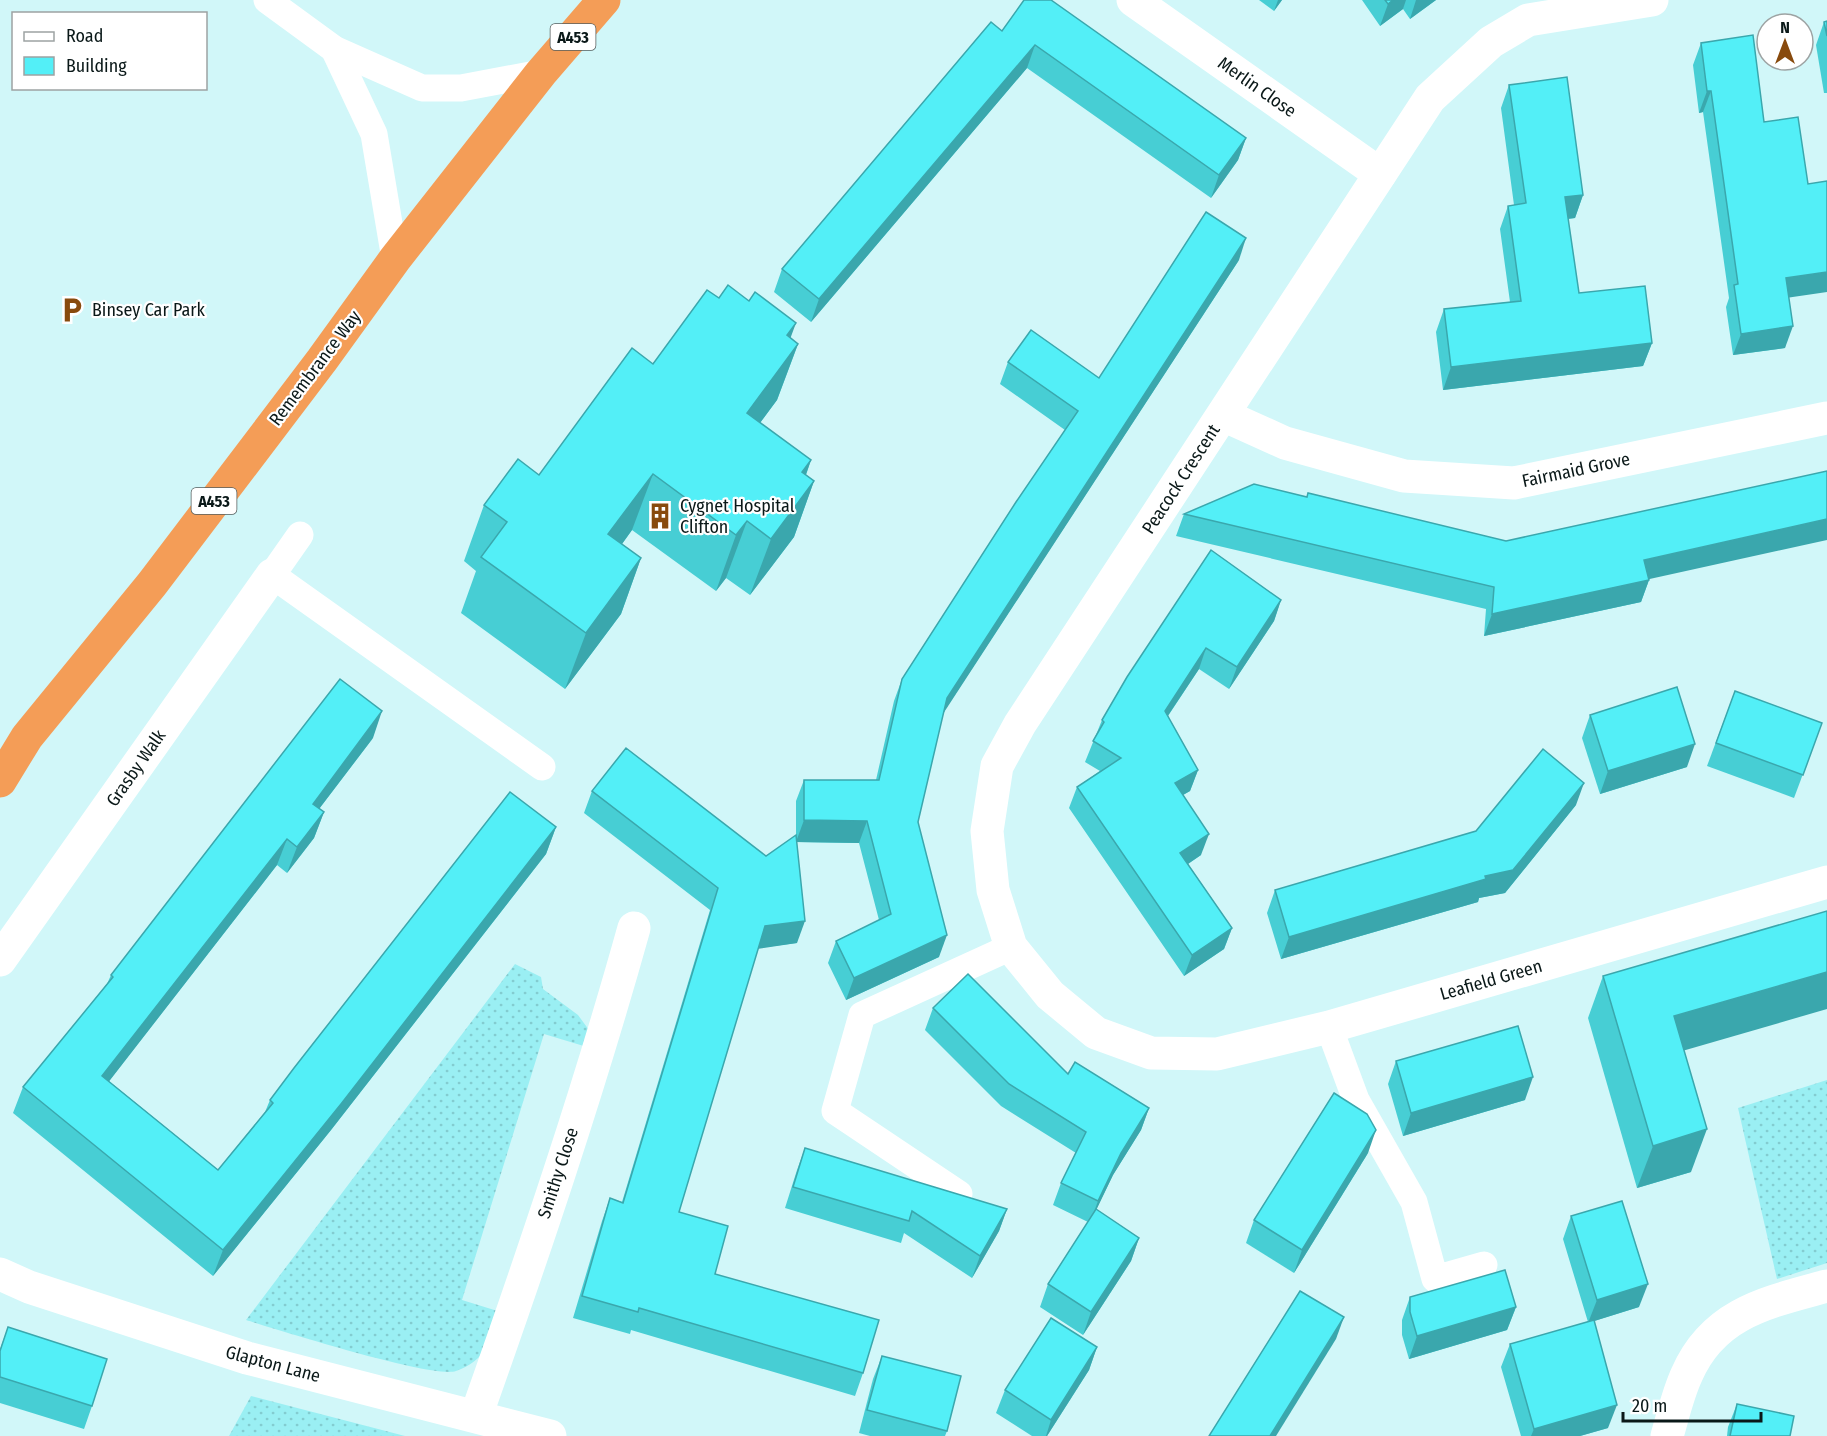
<svg xmlns="http://www.w3.org/2000/svg" width="1827" height="1436" font-family="'Fira Sans Condensed',sans-serif">
  <defs>
    <pattern id="grass-dots" width="8" height="8" patternUnits="userSpaceOnUse" patternTransform="scale(1.5)"><rect width="8" height="8" fill="#9aeff3"/><path d="M2 2h.1M6 6h.1" fill="none" stroke="#83ccd0" stroke-width="1.8" stroke-linecap="round"/></pattern>
  </defs>
  <rect width="100%" height="100%" fill="#d1f7f9"/>
  <!-- grass -->
  <g fill="url(#grass-dots)">
    <path d="M 515,964 L 541,977 L 543,989 L 578,1015 L 589,1030 L 587,1047 L 544,1034 L 462,1300 L 504,1313 C 492,1340 485,1361 456,1371 C 433,1379 279,1330 246,1320 Z"/>
    <path d="M 1827,1080 L 1827,1263 L 1777,1279 L 1738,1108 Z"/>
    <path d="M 251,1396 L 405,1436 L 229,1436 Z"/>
  </g>
  <g fill="none" stroke-linecap="round" stroke-linejoin="round">
    <!-- lane -->
    <g stroke="#fff" stroke-width="27">
      <path d="M 267,0 L 334,49 L 422,88 L 461,88 L 541,73"/>
      <path d="M 334,49 L 374,134 L 395,259"/>
      <path d="M 300,535 L 272,575 L 542,767"/>
      <path d="M 1329,1027 L 1356,1100 L 1414,1202 L 1435,1279 L 1484,1265"/>
      <path d="M 959,1194 L 835,1111 L 862,1015 L 1011,947"/>
    </g>
    <!-- street -->
    <g stroke="#fff" stroke-width="33">
      <path d="M 1133,0 L 1380,174"/>
      <path d="M 1652,0 L 1528,20 L 1491,42 L 1430,98 L 1020,724 L 997,766 L 987,831 L 993,890 L 1011,947 L 1050,995 L 1096,1033 L 1151,1053 L 1217,1054 L 1329,1027 L 1827,882"/>
      <path d="M 1223,415 L 1285,443 L 1404,476 L 1514,483 L 1827,418"/>
      <path d="M 0,960 L 272,575"/>
      <path d="M 0,1274 L 29,1287 L 247,1358 L 550,1436"/>
      <path d="M 476,1416 C 533,1255 588,1093 634,928"/>
      <path d="M 1667,1436 C 1673,1416 1678,1393 1687,1374 C 1714,1312 1769,1302 1827,1286"/>
    </g>
    <!-- highway -->
    <path stroke="#f49d57" stroke-width="33" d="M 0,781 L 27,737 L 152,584 L 322,360 L 395,259 L 541,73 L 604,0"/>
  </g>
  <!-- wall -->
  <g fill="#47ced4">
    <path d="M 1259,0 L 1282,0 L 1274,11 Z"/>
    <path d="M 1362,0 L 1436,0 L 1410,19 L 1403,9 L 1380,26 Z"/>
    <path d="M 1827,21 L 1827,93 L 1824,93 L 1816,45 L 1824,22 Z"/>
    <path d="M 1002,31 L 1246,138 L 1238,160 L 1211,198 L 1027,68 L 811,322 L 774,292 L 782,269 Z"/>
    <path d="M 1701,43 L 1789,298 L 1785,348 L 1733,355 L 1726,307 L 1729,298 L 1703,112 L 1699,113 L 1693,65 Z"/>
    <path d="M 1509,85 L 1583,195 L 1575,218 L 1568,219 L 1579,293 L 1652,343 L 1643,366 L 1443,390 L 1436,332 L 1444,309 L 1510,302 L 1500,229 L 1508,206 L 1514,205 L 1501,108 Z"/>
    <path d="M 1239,260 L 943,713 L 918,822 L 939,957 L 846,1000 L 828,963 L 836,941 L 879,920 L 859,843 L 796,842 L 797,943 L 758,948 L 679,1212 L 715,1274 L 863,1373 L 855,1396 L 631,1330 L 630,1334 L 573,1318 L 602,1221 L 610,1198 L 622,1202 L 710,910 L 584,813 L 592,791 L 766,856 L 796,838 L 796,801 L 804,780 L 876,780 L 894,701 L 902,679 L 1065,430 L 1000,384 L 1008,362 L 1099,378 Z"/>
    <path d="M 719,298 L 790,338 L 798,344 L 777,400 L 760,423 L 811,460 L 806,475 L 814,481 L 794,537 L 750,595 L 726,578 L 716,591 L 632,530 L 622,544 L 641,558 L 621,614 L 565,689 L 461,613 L 476,571 L 464,561 L 484,505 L 539,475 Z"/>
    <path d="M 1184,514 L 1649,580 L 1641,602 L 1484,636 L 1486,609 L 1176,536 Z"/>
    <path d="M 1281,600 L 1274,621 L 1229,689 L 1199,669 L 1168,716 L 1198,770 L 1190,791 L 1183,795 L 1201,855 L 1188,864 L 1232,928 L 1224,949 L 1184,976 L 1069,808 L 1077,787 L 1100,771 L 1085,762 L 1102,720 L 1127,677 Z"/>
    <path d="M 1735,691 L 1822,723 L 1794,798 L 1707,766 Z"/>
    <path d="M 1590,715 L 1687,767 L 1600,794 L 1582,738 Z"/>
    <path d="M 373,738 L 319,809 L 324,812 L 314,838 L 287,873 L 277,865 L 109,1081 L 218,1170 L 265,1112 L 270,1100 L 556,827 L 546,854 L 331,1130 L 213,1276 L 13,1113 L 23,1087 L 107,984 L 111,975 Z"/>
    <path d="M 1576,805 L 1505,893 L 1479,898 L 1478,902 L 1281,959 L 1267,913 L 1275,890 Z"/>
    <path d="M 1603,976 L 1684,1051 L 1691,1172 L 1637,1188 L 1588,1018 Z"/>
    <path d="M 933,1008 L 1068,1074 L 1149,1108 L 1141,1130 L 1113,1175 L 1096,1210 L 1139,1238 L 1131,1261 L 1083,1335 L 1040,1307 L 1048,1284 L 1088,1222 L 1053,1205 L 1061,1183 L 1076,1153 L 1001,1106 L 925,1030 Z"/>
    <path d="M 1396,1061 L 1525,1100 L 1403,1136 L 1388,1084 Z"/>
    <path d="M 805,1148 L 1007,1209 L 999,1231 L 972,1278 L 904,1233 L 901,1243 L 785,1208 L 797,1170 Z"/>
    <path d="M 1368,1153 L 1294,1273 L 1246,1243 L 1254,1220 Z"/>
    <path d="M 1571,1216 L 1639,1307 L 1594,1321 L 1608,1428 L 1580,1436 L 1521,1436 L 1501,1367 L 1510,1344 L 1588,1322 L 1563,1239 Z"/>
    <path d="M 1410,1297 L 1516,1307 L 1507,1330 L 1409,1359 L 1402,1335 L 1402,1320 Z"/>
    <path d="M 8,1327 L 92,1406 L 84,1429 L 0,1403 L 0,1349 Z"/>
    <path d="M 1097,1347 L 1089,1370 L 1047,1436 L 1032,1436 L 996,1413 L 1005,1390 Z"/>
    <path d="M 882,1356 L 947,1431 L 945,1436 L 870,1436 L 859,1433 L 873,1379 Z"/>
    <path d="M 1737,1404 L 1790,1436 L 1727,1436 L 1728,1427 Z"/>
  </g>
  <!-- shaded-wall -->
  <g fill="#3aa7ad">
    <path d="M 1278,0 L 1282,0 L 1274,11 Z"/>
    <path d="M 1393,0 L 1406,0 L 1403,9 L 1380,26 L 1388,4 Z"/>
    <path d="M 1416,0 L 1436,0 L 1410,19 Z"/>
    <path d="M 1035,45 L 1027,68 L 811,322 L 819,299 Z"/>
    <path d="M 1707,91 L 1711,91 L 1703,112 L 1699,113 Z"/>
    <path d="M 1246,138 L 1238,160 L 1211,198 L 1219,175 Z"/>
    <path d="M 1583,195 L 1575,218 L 1557,220 L 1565,197 Z"/>
    <path d="M 1246,238 L 1239,260 L 939,720 L 947,698 Z"/>
    <path d="M 1827,272 L 1827,292 L 1779,299 L 1786,278 Z"/>
    <path d="M 796,323 L 779,369 L 798,344 L 777,400 L 726,469 L 747,413 L 787,335 Z"/>
    <path d="M 1793,326 L 1785,348 L 1733,355 L 1741,334 Z"/>
    <path d="M 1652,343 L 1643,366 L 1443,390 L 1451,367 Z"/>
    <path d="M 811,460 L 794,508 L 814,481 L 794,537 L 750,595 L 771,539 L 802,472 Z"/>
    <path d="M 653,474 L 632,530 L 588,591 L 608,534 Z"/>
    <path d="M 1827,519 L 1827,540 L 1636,582 L 1644,560 Z"/>
    <path d="M 747,521 L 726,578 L 716,591 L 736,535 Z"/>
    <path d="M 641,558 L 621,614 L 565,689 L 586,633 Z"/>
    <path d="M 1649,580 L 1641,602 L 1484,636 L 1492,614 Z"/>
    <path d="M 1281,600 L 1274,621 L 1229,689 L 1237,667 Z"/>
    <path d="M 1206,648 L 1199,669 L 1157,732 L 1165,711 Z"/>
    <path d="M 382,711 L 373,738 L 303,830 L 313,804 Z"/>
    <path d="M 1695,744 L 1687,767 L 1600,794 L 1608,771 Z"/>
    <path d="M 1198,770 L 1190,791 L 1167,804 L 1175,783 Z"/>
    <path d="M 1584,783 L 1576,805 L 1505,893 L 1479,898 L 1478,902 L 1281,959 L 1289,937 L 1485,876 Z"/>
    <path d="M 324,812 L 314,838 L 287,873 L 297,847 Z"/>
    <path d="M 804,820 L 867,821 L 859,843 L 796,842 Z"/>
    <path d="M 556,827 L 546,854 L 331,1130 L 213,1276 L 223,1250 Z"/>
    <path d="M 1209,834 L 1201,855 L 1173,874 L 1180,853 Z"/>
    <path d="M 287,839 L 277,865 L 93,1102 L 102,1076 Z"/>
    <path d="M 805,921 L 797,943 L 757,949 L 765,926 Z"/>
    <path d="M 1232,928 L 1224,949 L 1184,976 L 1192,955 Z"/>
    <path d="M 947,935 L 939,957 L 846,1000 L 854,978 Z"/>
    <path d="M 1827,972 L 1827,1009 L 1658,1058 L 1674,1016 Z"/>
    <path d="M 1533,1077 L 1525,1100 L 1403,1136 L 1411,1113 Z"/>
    <path d="M 1149,1108 L 1141,1130 L 1113,1175 L 1090,1223 L 1098,1201 L 1121,1153 Z"/>
    <path d="M 1707,1129 L 1691,1172 L 1637,1188 L 1653,1146 Z"/>
    <path d="M 1376,1130 L 1368,1153 L 1294,1273 L 1302,1250 Z"/>
    <path d="M 1007,1209 L 999,1231 L 972,1278 L 980,1256 Z"/>
    <path d="M 1139,1238 L 1131,1261 L 1083,1335 L 1091,1312 Z"/>
    <path d="M 1648,1284 L 1639,1307 L 1588,1323 L 1597,1300 Z"/>
    <path d="M 1516,1307 L 1507,1330 L 1409,1359 L 1417,1336 Z"/>
    <path d="M 1344,1317 L 1336,1339 L 1276,1436 L 1270,1436 Z"/>
    <path d="M 1097,1347 L 1089,1370 L 1047,1436 L 1046,1436 L 1051,1420 Z"/>
    <path d="M 1617,1405 L 1608,1428 L 1580,1436 L 1531,1436 L 1534,1429 Z"/>
  </g>
  <!-- building -->
  <g fill="#53eff7" stroke="#3aa7ad" stroke-width="1.5">
    <path d="M 1024,0 L 1051,0 L 1246,138 L 1219,175 L 1035,45 L 819,299 L 782,269 L 991,22 L 1002,31 Z"/>
    <path d="M 1385,0 L 1393,0 L 1388,4 Z"/>
    <path d="M 1827,21 L 1827,36 L 1824,22 Z"/>
    <path d="M 1753,35 L 1764,122 L 1798,117 L 1808,184 L 1827,181 L 1827,272 L 1786,278 L 1793,326 L 1741,334 L 1734,285 L 1738,284 L 1711,91 L 1707,91 L 1701,43 Z"/>
    <path d="M 1567,77 L 1583,195 L 1565,197 L 1579,293 L 1645,286 L 1652,343 L 1451,367 L 1444,309 L 1521,301 L 1508,206 L 1526,203 L 1509,85 Z"/>
    <path d="M 1206,212 L 1246,238 L 947,698 L 918,822 L 947,935 L 854,978 L 836,941 L 891,914 L 867,821 L 804,820 L 804,780 L 879,780 L 902,679 L 1016,502 L 1078,411 L 1008,362 L 1031,330 L 1099,378 Z"/>
    <path d="M 728,285 L 749,301 L 755,292 L 796,323 L 787,335 L 798,344 L 747,413 L 811,460 L 802,472 L 814,481 L 771,539 L 747,521 L 736,535 L 653,474 L 608,534 L 641,558 L 586,633 L 481,557 L 507,522 L 484,505 L 518,459 L 539,475 L 632,348 L 653,364 L 707,290 L 719,298 Z"/>
    <path d="M 1827,471 L 1827,519 L 1644,560 L 1649,580 L 1492,614 L 1494,587 L 1184,514 L 1254,484 L 1307,497 L 1308,493 L 1506,541 Z"/>
    <path d="M 1211,550 L 1281,600 L 1237,667 L 1206,648 L 1165,711 L 1198,770 L 1175,783 L 1209,834 L 1180,853 L 1232,928 L 1192,955 L 1077,787 L 1121,758 L 1093,741 L 1104,722 L 1102,720 L 1127,677 Z"/>
    <path d="M 340,679 L 382,711 L 313,804 L 324,812 L 297,847 L 287,839 L 102,1076 L 218,1170 L 273,1103 L 270,1100 L 294,1068 L 510,792 L 556,827 L 341,1104 L 223,1250 L 23,1087 L 113,977 L 111,975 Z"/>
    <path d="M 1677,687 L 1695,744 L 1608,771 L 1590,715 Z"/>
    <path d="M 1735,691 L 1822,723 L 1803,775 L 1716,743 Z"/>
    <path d="M 626,748 L 766,856 L 796,835 L 805,921 L 765,926 L 679,1212 L 728,1226 L 715,1274 L 879,1320 L 863,1373 L 639,1308 L 638,1312 L 582,1296 L 610,1198 L 623,1203 L 718,888 L 592,791 Z"/>
    <path d="M 1543,749 L 1584,783 L 1513,870 L 1485,876 L 1486,879 L 1289,937 L 1275,890 L 1476,831 Z"/>
    <path d="M 1827,911 L 1827,972 L 1674,1016 L 1707,1129 L 1653,1146 L 1603,976 Z"/>
    <path d="M 968,974 L 1068,1074 L 1075,1062 L 1149,1108 L 1121,1153 L 1098,1201 L 1061,1183 L 1086,1132 L 1009,1084 L 933,1008 Z"/>
    <path d="M 1518,1026 L 1533,1077 L 1411,1113 L 1396,1061 Z"/>
    <path d="M 1334,1093 L 1367,1114 L 1376,1130 L 1302,1250 L 1254,1220 Z"/>
    <path d="M 805,1148 L 1007,1209 L 980,1256 L 912,1211 L 909,1221 L 793,1187 Z"/>
    <path d="M 1622,1201 L 1648,1284 L 1597,1300 L 1571,1216 Z"/>
    <path d="M 1096,1209 L 1139,1238 L 1091,1312 L 1048,1284 Z"/>
    <path d="M 1505,1270 L 1516,1307 L 1417,1336 L 1410,1312 L 1410,1297 Z"/>
    <path d="M 1300,1291 L 1344,1317 L 1270,1436 L 1209,1436 Z"/>
    <path d="M 1051,1318 L 1097,1347 L 1051,1420 L 1005,1390 Z"/>
    <path d="M 1594,1320 L 1617,1405 L 1534,1429 L 1510,1344 Z"/>
    <path d="M 8,1327 L 107,1359 L 92,1406 L 0,1377 L 0,1351 Z"/>
    <path d="M 882,1356 L 961,1376 L 947,1431 L 867,1410 Z"/>
    <path d="M 1737,1404 L 1794,1416 L 1790,1436 L 1730,1436 Z"/>
  </g>
  <!-- icons -->
  <defs>
    <g id="parking-bare" transform="scale(2.07)"><path d="M-3.5-5.5H1a3.5 3.5 0 0 1 0 7H-1V5.5H-3.5ZM-1-3.4V-.6H.8a1.4 1.4 0 0 0 0-2.8Z" fill="#884a0d" stroke="#fff" stroke-width="2.5" paint-order="stroke"/></g>
    <g id="building-bare" transform="scale(2.07)"><path d="M-4-6H4V6H1V3H-1V6H-4ZM-2.5-4.3h1.7v1.8h-1.7ZM.8-4.3h1.7v1.8H.8ZM-2.5-1h1.7V.8h-1.7ZM.8-1h1.7V.8H.8Z" fill="#884a0d" stroke="#fff" stroke-width="2.5" paint-order="stroke"/></g>
  </defs>
  <g fill-rule="evenodd">
    <use href="#parking-bare" x="72" y="310"/>
    <use href="#building-bare" x="660" y="516"/>
  </g>
  <g text-anchor="middle" stroke-width="4.5" stroke-linejoin="round" paint-order="stroke">
    <!-- shield labels -->
    <g fill="#fff" stroke="#545d5d" stroke-width="1.5">
      <rect x="550.5" y="24" width="45" height="26" rx="4.5"/>
      <rect x="191.5" y="488" width="45" height="26" rx="4.5"/>
    </g>
    <g font-size="16" font-weight="bold" fill="#0a1818">
      <text x="573" y="43">A453</text>
      <text x="214" y="507">A453</text>
    </g>
    <!-- street labels -->
    <g font-size="18" fill="#0a1818" stroke="#fff">
      <text transform="translate(1257 87) rotate(35)" y="6">Merlin Close</text>
      <text transform="translate(315 368) rotate(-53)" y="6">Remembrance Way</text>
      <text transform="translate(1576 470) rotate(-12)" y="6">Fairmaid Grove</text>
      <text transform="translate(1181 479) rotate(-57)" y="6">Peacock Crescent</text>
      <text transform="translate(136 768) rotate(-55)" y="6">Grasby Walk</text>
      <text transform="translate(1491 980) rotate(-16)" y="6">Leafield Green</text>
      <text transform="translate(558 1173) rotate(-72)" y="6">Smithy Close</text>
      <text transform="translate(273 1364) rotate(15)" y="6">Glapton Lane</text>
    </g>
    <!-- poi labels -->
    <g font-size="18" fill="#0a1818" stroke="#fff" text-anchor="start">
      <text x="92" y="316">Binsey Car Park</text>
      <text x="680" y="512">Cygnet Hospital<tspan x="680" dy="21">Clifton</tspan></text>
    </g>
  </g>
  <!-- legend -->
  <rect x="12" y="12" width="195" height="78" fill="#ffffff" stroke="#9da3a3" stroke-width="1.5"/>
  <rect x="24" y="32" width="30" height="9" fill="#ffffff" stroke="#9da3a3" stroke-width="1.5"/>
  <text x="66" y="42" font-size="18" fill="#0a1818">Road</text>
  <rect x="24" y="57" width="30" height="18" fill="#53eff7" stroke="#9da3a3" stroke-width="1.5"/>
  <text x="66" y="72" font-size="18" fill="#0a1818">Building</text>
  <!-- north arrow -->
  <g transform="translate(1785 42)"><circle r="28" fill="#ffffff" stroke="#9da3a3" stroke-width="1.5"/>
  <path d="M0-4.5L10 22L0 15L-10 22Z" fill="#884a0d"/>
  <text y="-9" font-size="16" font-weight="bold" text-anchor="middle" fill="#0a1818">N</text>
  </g>
  <!-- scale -->
  <path d="M1623 1412v9h138v-9" fill="none" stroke="#0a1818" stroke-width="3"/>
  <text x="1632" y="1412" font-size="18" fill="#0a1818" stroke="#ffffff" stroke-width="4.5" paint-order="stroke">20 m</text>
</svg>
